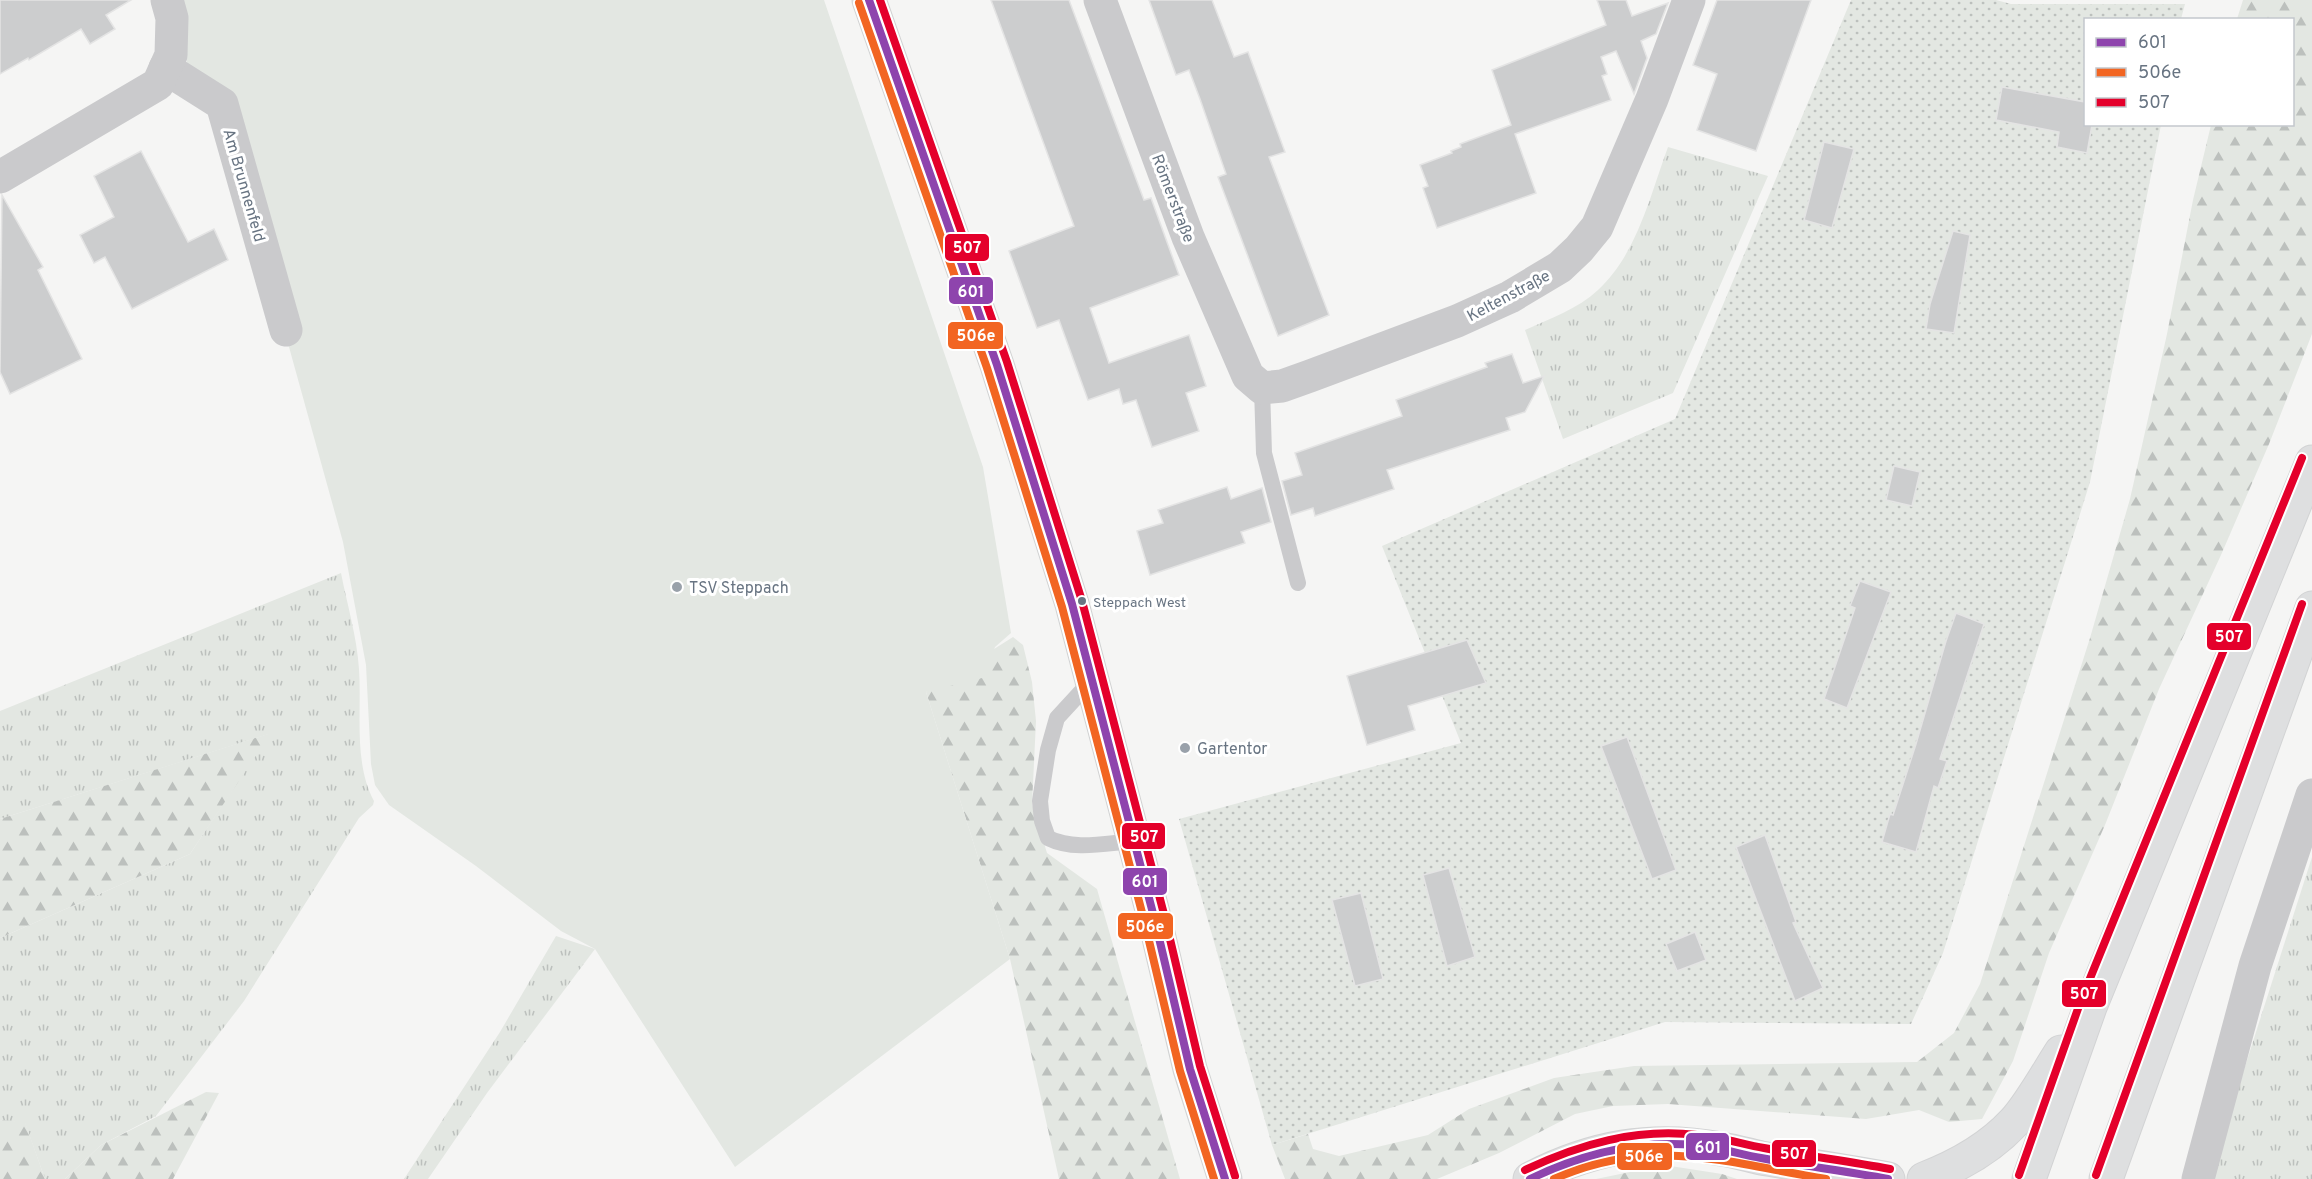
<svg xmlns="http://www.w3.org/2000/svg" width="2312" height="1179" font-family="Overpass,sans-serif">
  <defs>
    <pattern id="grass-tufts" width="24" height="20" patternUnits="userSpaceOnUse" patternTransform="scale(1.5)"><rect width="24" height="20" fill="#e3e7e2"/><path d="M3 7l-1-3M5 7V3M7 7l1-3M15 17l-1-3M17 17v-4M19 17l1-3" fill="none" stroke="#bcc0bd"/></pattern>
    <pattern id="forest-firs" width="22" height="20" patternUnits="userSpaceOnUse" patternTransform="scale(1.5)"><rect width="22" height="20" fill="#e3e7e2"/><path d="M5 1l3.5 6h-7zM16 11l3.5 6h-7z" fill="#bcc0bd"/></pattern>
    <pattern id="garden-dots" width="8" height="8" patternUnits="userSpaceOnUse" patternTransform="scale(1.5)"><rect width="8" height="8" fill="#e3e7e2"/><path d="M2 2h.1M6 6h.1" fill="none" stroke="#bcc0bd" stroke-width="1.8" stroke-linecap="round"/></pattern>
  </defs>
  <rect width="100%" height="100%" fill="#f5f5f4"/>
  <!-- grass -->
  <g fill="url(#grass-tufts)">
    <path d="M 1668,147 L 1768,176 L 1673,393 L 1563,439 L 1525,330 C 1549,319 1578,309 1598,290 C 1637,254 1650,196 1668,147 Z"/>
    <path d="M 341,573 C 347,604 357,637 359,669 C 362,711 353,762 374,801 L 373,805 L 359,818 L 244,1001 L 156,1116 L 101,1145 L 65,1179 L 45,1179 L 25,1123 L 0,1120 L 0,938 L 190,854 L 269,734 L 0,819 L 0,711 Z"/>
    <path d="M 2312,857 L 2312,1179 L 2209,1179 Z"/>
    <path d="M 556,936 L 595,949 L 487,1093 L 428,1179 L 404,1179 L 500,1032 Z"/>
  </g>
  <!-- forest -->
  <g fill="url(#forest-firs)">
    <path d="M 2243,0 L 2312,0 L 2312,334 L 2269,444 L 2221,555 L 2159,689 L 2105,825 L 2049,953 L 2013,1061 L 1982,1119 L 1949,1122 L 1919,1110 L 1866,1119 L 1668,1104 L 1613,1106 L 1575,1114 L 1499,1153 L 1437,1179 L 1285,1179 L 1272,1145 L 1308,1134 L 1313,1149 L 1339,1156 L 1428,1135 L 1469,1109 L 1554,1078 L 1634,1066 L 1917,1062 L 1954,1033 L 1980,984 L 2090,638 L 2130,499 L 2167,334 L 2193,200 L 2211,125 L 2292,124 L 2292,20 L 2237,19 Z"/>
    <path d="M 1013,637 L 1023,645 L 1032,682 L 1036,721 L 1032,804 L 1047,853 L 1097,889 L 1180,1179 L 1059,1179 L 1010,959 L 926,692 Z"/>
    <path d="M 271,733 L 190,854 L 0,938 L 0,819 Z"/>
    <path d="M 206,1092 L 219,1093 L 173,1179 L 65,1179 L 101,1145 Z"/>
    <path d="M 0,1120 L 25,1122 L 45,1179 L 0,1179 Z"/>
    <path d="M 1664,1165 L 1722,1174 L 1737,1179 L 1596,1179 Z"/>
  </g>
  <!-- garden -->
  <path fill="url(#garden-dots)" d="M 1851,0 L 1996,0 L 2011,4 L 2185,4 L 2181,19 L 2086,20 L 2086,124 L 2161,125 L 2090,482 L 1943,953 L 1911,1024 L 1665,1022 L 1272,1145 L 1179,819 L 1461,743 L 1382,546 L 1675,419 Z"/>
  <!-- pitch -->
  <path fill="#e3e7e2" d="M 167,0 L 824,0 L 983,467 L 1011,633 L 995,647 L 986,677 L 926,692 L 1010,959 L 735,1167 L 595,949 L 561,931 L 476,866 L 389,805 L 375,785 L 371,764 L 366,665 L 343,542 L 222,105 L 195,87 Z"/>
  <!-- building -->
  <g fill="#cccdce" stroke="#e4e4e4" stroke-width="1.5">
    <path d="M 0,0 L 131,0 L 106,15 L 115,29 L 90,44 L 81,29 L 29,60 L 28,58 L 0,74 Z"/>
    <path d="M 991,0 L 1069,0 L 1144,200 L 1151,198 L 1179,275 L 1090,308 L 1109,363 L 1189,335 L 1206,386 L 1186,393 L 1199,431 L 1152,447 L 1136,400 L 1123,404 L 1119,389 L 1088,400 L 1059,320 L 1037,328 L 1009,251 L 1074,226 Z"/>
    <path d="M 1149,0 L 1212,0 L 1234,57 L 1248,52 L 1285,152 L 1269,157 L 1329,315 L 1278,336 L 1218,177 L 1226,174 L 1200,99 L 1189,70 L 1176,75 Z"/>
    <path d="M 1597,0 L 1626,0 L 1632,16 L 1668,3 L 1656,34 L 1641,41 L 1647,58 L 1634,94 L 1616,51 L 1601,57 L 1607,74 L 1602,76 L 1611,100 L 1515,134 L 1536,193 L 1437,228 L 1423,188 L 1428,186 L 1420,165 L 1452,153 L 1451,151 L 1461,147 L 1460,144 L 1511,125 L 1492,70 L 1606,25 Z"/>
    <path d="M 1717,0 L 1811,0 L 1756,151 L 1697,130 L 1717,74 L 1693,65 Z"/>
    <path d="M 2002,87 L 2085,102 L 2085,124 L 2092,125 L 2087,153 L 2057,147 L 2059,132 L 1996,120 Z"/>
    <path d="M 1824,142 L 1854,149 L 1832,228 L 1804,220 Z"/>
    <path d="M 141,151 L 188,242 L 214,229 L 228,260 L 132,309 L 105,257 L 94,263 L 80,235 L 114,217 L 94,176 Z"/>
    <path d="M 2,195 L 43,267 L 38,270 L 82,359 L 10,394 L 0,372 Z"/>
    <path d="M 1953,231 L 1970,235 L 1954,333 L 1926,329 L 1930,304 Z"/>
    <path d="M 1512,354 L 1523,383 L 1544,376 L 1525,412 L 1506,418 L 1510,430 L 1387,470 L 1394,489 L 1315,516 L 1313,508 L 1291,515 L 1282,481 L 1302,475 L 1295,453 L 1402,416 L 1396,400 L 1487,367 L 1485,363 Z"/>
    <path d="M 1894,466 L 1920,472 L 1912,506 L 1886,500 Z"/>
    <path d="M 1227,487 L 1231,499 L 1262,488 L 1271,522 L 1241,532 L 1245,543 L 1150,575 L 1137,531 L 1163,523 L 1158,510 Z"/>
    <path d="M 1860,581 L 1891,592 L 1847,708 L 1824,699 L 1855,608 L 1850,606 Z"/>
    <path d="M 1956,613 L 1984,624 L 1940,759 L 1947,761 L 1938,788 L 1934,786 L 1916,852 L 1882,842 L 1890,814 L 1893,815 L 1916,744 L 1946,641 Z"/>
    <path d="M 1467,640 L 1486,683 L 1408,706 L 1415,730 L 1367,745 L 1347,676 Z"/>
    <path d="M 1627,737 L 1676,870 L 1652,879 L 1601,746 Z"/>
    <path d="M 1765,835 L 1796,922 L 1793,923 L 1823,988 L 1795,1001 L 1736,847 Z"/>
    <path d="M 1449,868 L 1475,957 L 1447,966 L 1423,875 Z"/>
    <path d="M 1361,893 L 1383,979 L 1355,986 L 1332,900 Z"/>
    <path d="M 1695,932 L 1706,960 L 1677,971 L 1666,944 Z"/>
  </g>
  <g fill="none" stroke-linecap="round" stroke-linejoin="round">
    <!-- secondary casing -->
    <g stroke="#d2d3d3" stroke-width="35">
      <path id="secondary" d="M 869,0 L 997,365 L 1072,604 L 1155,921 L 1190,1069 L 1225,1179"/>
    </g>
    <!-- primary casing -->
    <g stroke="#d2d3d4" stroke-width="35">
      <g id="primary">
        <path d="M 1530,1179 C 1592,1147 1652,1136 1721,1149 C 1734,1151 1748,1155 1761,1158 C 1804,1165 1846,1171 1888,1179"/>
        <path d="M 1924,1179 C 1958,1166 1989,1149 2014,1122 C 2030,1105 2048,1072 2061,1052"/>
        <path d="M 2029,1179 L 2090,1007 L 2312,462"/>
        <path d="M 2106,1179 L 2312,608"/>
      </g>
    </g>
    <!-- lane -->
    <g stroke="#cacacc" stroke-width="16">
      <path d="M 1262,388 L 1264,453 L 1298,583"/>
      <path d="M 1091,681 L 1057,718 L 1048,750 L 1040,801 L 1042,821 L 1048,838 C 1074,851 1106,843 1134,841"/>
    </g>
    <!-- street -->
    <g stroke="#cacacc" stroke-width="33">
      <path d="M 1100,0 L 1188,237 L 1248,376 L 1262,388 L 1282,386 L 1310,376 L 1457,321 L 1510,297 L 1560,267 L 1579,249 L 1597,227 L 1652,99 L 1689,0"/>
      <path d="M 165,68 L 222,104 L 286,330"/>
      <path d="M 0,177 L 158,84 L 171,55 L 172,18 L 167,0"/>
      <path d="M 2198,1179 L 2255,966 L 2312,795"/>
    </g>
    <!-- secondary -->
    <use href="#secondary" stroke="#dedfe0" stroke-width="33"/>
    <!-- primary -->
    <use href="#primary" stroke="#dedfe0" stroke-width="33"/>
    <!-- bus-1 casing -->
    <g stroke="#fff" stroke-width="12">
      <g id="bus-1">
        <path d="M 869,0 L 997,365 L 1072,604 L 1155,921 L 1190,1069 L 1225,1179"/>
        <path d="M 1530,1179 C 1582,1154 1635,1140 1694,1145 C 1717,1147 1739,1154 1761,1158 C 1803,1166 1846,1171 1888,1179"/>
      </g>
    </g>
    <!-- bus-2 casing -->
    <g stroke="#fff" stroke-width="12">
      <g id="bus-2">
        <path d="M 859,3 L 987,368 L 1062,607 L 1145,924 L 1180,1071 L 1214,1179"/>
        <path d="M 1554,1179 C 1652,1135 1727,1163 1826,1179"/>
      </g>
    </g>
    <!-- bus-3 casing -->
    <g stroke="#fff" stroke-width="12">
      <g id="bus-3">
        <path d="M 880,0 L 1007,362 L 1082,601 L 1165,918 L 1200,1066 L 1235,1176"/>
        <path d="M 1525,1170 C 1580,1144 1636,1128 1697,1135 C 1720,1137 1742,1144 1764,1148 C 1806,1156 1848,1161 1890,1169"/>
        <path d="M 2019,1175 L 2080,1003 L 2302,458"/>
        <path d="M 2096,1175 L 2302,604"/>
      </g>
    </g>
    <!-- bus-1 -->
    <use href="#bus-1" stroke="#8e44ad" stroke-width="8"/>
    <!-- bus-2 -->
    <use href="#bus-2" stroke="#f26522" stroke-width="8"/>
    <!-- bus-3 -->
    <use href="#bus-3" stroke="#e4002b" stroke-width="8"/>
  </g>
  <!-- markers -->
  <g fill="#99a1aa" stroke="#fff" stroke-width="2">
    <circle cx="677" cy="587" r="6"/>
    <circle cx="1185" cy="748" r="6"/>
  </g>
  <circle fill="#687482" stroke="#fff" stroke-width="2" cx="1082" cy="601" r="5"/>
  <g text-anchor="middle" stroke-width="6" stroke-linejoin="round" paint-order="stroke">
    <!-- bus labels -->
    <g font-size="14" fill="#687482" stroke="#fff" text-anchor="start">
      <text x="1093" y="607">Steppach West</text>
    </g>
    <!-- street labels -->
    <g font-size="16" fill="#687482" stroke="#fff">
      <text transform="translate(245 185) rotate(74)" y="6">Am Brunnenfeld</text>
      <text transform="translate(1174 198) rotate(69)" y="6">Römerstraße</text>
      <text transform="translate(1508 295) rotate(-28)" y="6">Keltenstraße</text>
    </g>
    <!-- poi labels -->
    <g font-size="16" fill="#687482" stroke="#fff" text-anchor="start">
      <text x="689" y="593">TSV Steppach</text>
      <text x="1197" y="754">Gartentor</text>
    </g>
  </g>
  <g stroke="#fff" stroke-width="2">
    <rect x="944" y="233" width="46" height="29" rx="6" fill="#e4002b"/>
    <rect x="948" y="276" width="46" height="29" rx="6" fill="#8e44ad"/>
    <rect x="947" y="321" width="57" height="29" rx="6" fill="#f26522"/>
    <rect x="2206" y="622" width="46" height="29" rx="6" fill="#e4002b"/>
    <rect x="1121" y="822" width="45" height="28" rx="6" fill="#e4002b"/>
    <rect x="1122" y="867" width="46" height="29" rx="6" fill="#8e44ad"/>
    <rect x="1117" y="912" width="57" height="28" rx="6" fill="#f26522"/>
    <rect x="2061" y="979" width="46" height="29" rx="6" fill="#e4002b"/>
    <rect x="1685" y="1132" width="45" height="29" rx="6" fill="#8e44ad"/>
    <rect x="1771" y="1139" width="46" height="29" rx="6" fill="#e4002b"/>
    <rect x="1616" y="1142" width="57" height="29" rx="6" fill="#f26522"/>
  </g>
  <g font-size="16" text-anchor="middle" font-weight="bold" fill="#fff">
    <text x="967" y="253">507</text>
    <text x="971" y="297">601</text>
    <text x="976" y="341">506e</text>
    <text x="2229" y="642">507</text>
    <text x="1144" y="842">507</text>
    <text x="1145" y="887">601</text>
    <text x="1145" y="932">506e</text>
    <text x="2084" y="999">507</text>
    <text x="1708" y="1153">601</text>
    <text x="1794" y="1159">507</text>
    <text x="1644" y="1162">506e</text>
  </g>
  <!-- legend -->
  <rect x="2084" y="18" width="210" height="108" fill="#ffffff" stroke="#c3c7cd" stroke-width="1.5"/>
  <rect x="2096" y="38" width="30" height="9" fill="#8e44ad" stroke="#c3c7cd" stroke-width="1.5"/>
  <text x="2138" y="48" font-size="18" fill="#687482">601</text>
  <rect x="2096" y="68" width="30" height="9" fill="#f26522" stroke="#c3c7cd" stroke-width="1.5"/>
  <text x="2138" y="78" font-size="18" fill="#687482">506e</text>
  <rect x="2096" y="98" width="30" height="9" fill="#e4002b" stroke="#c3c7cd" stroke-width="1.5"/>
  <text x="2138" y="108" font-size="18" fill="#687482">507</text>
</svg>
